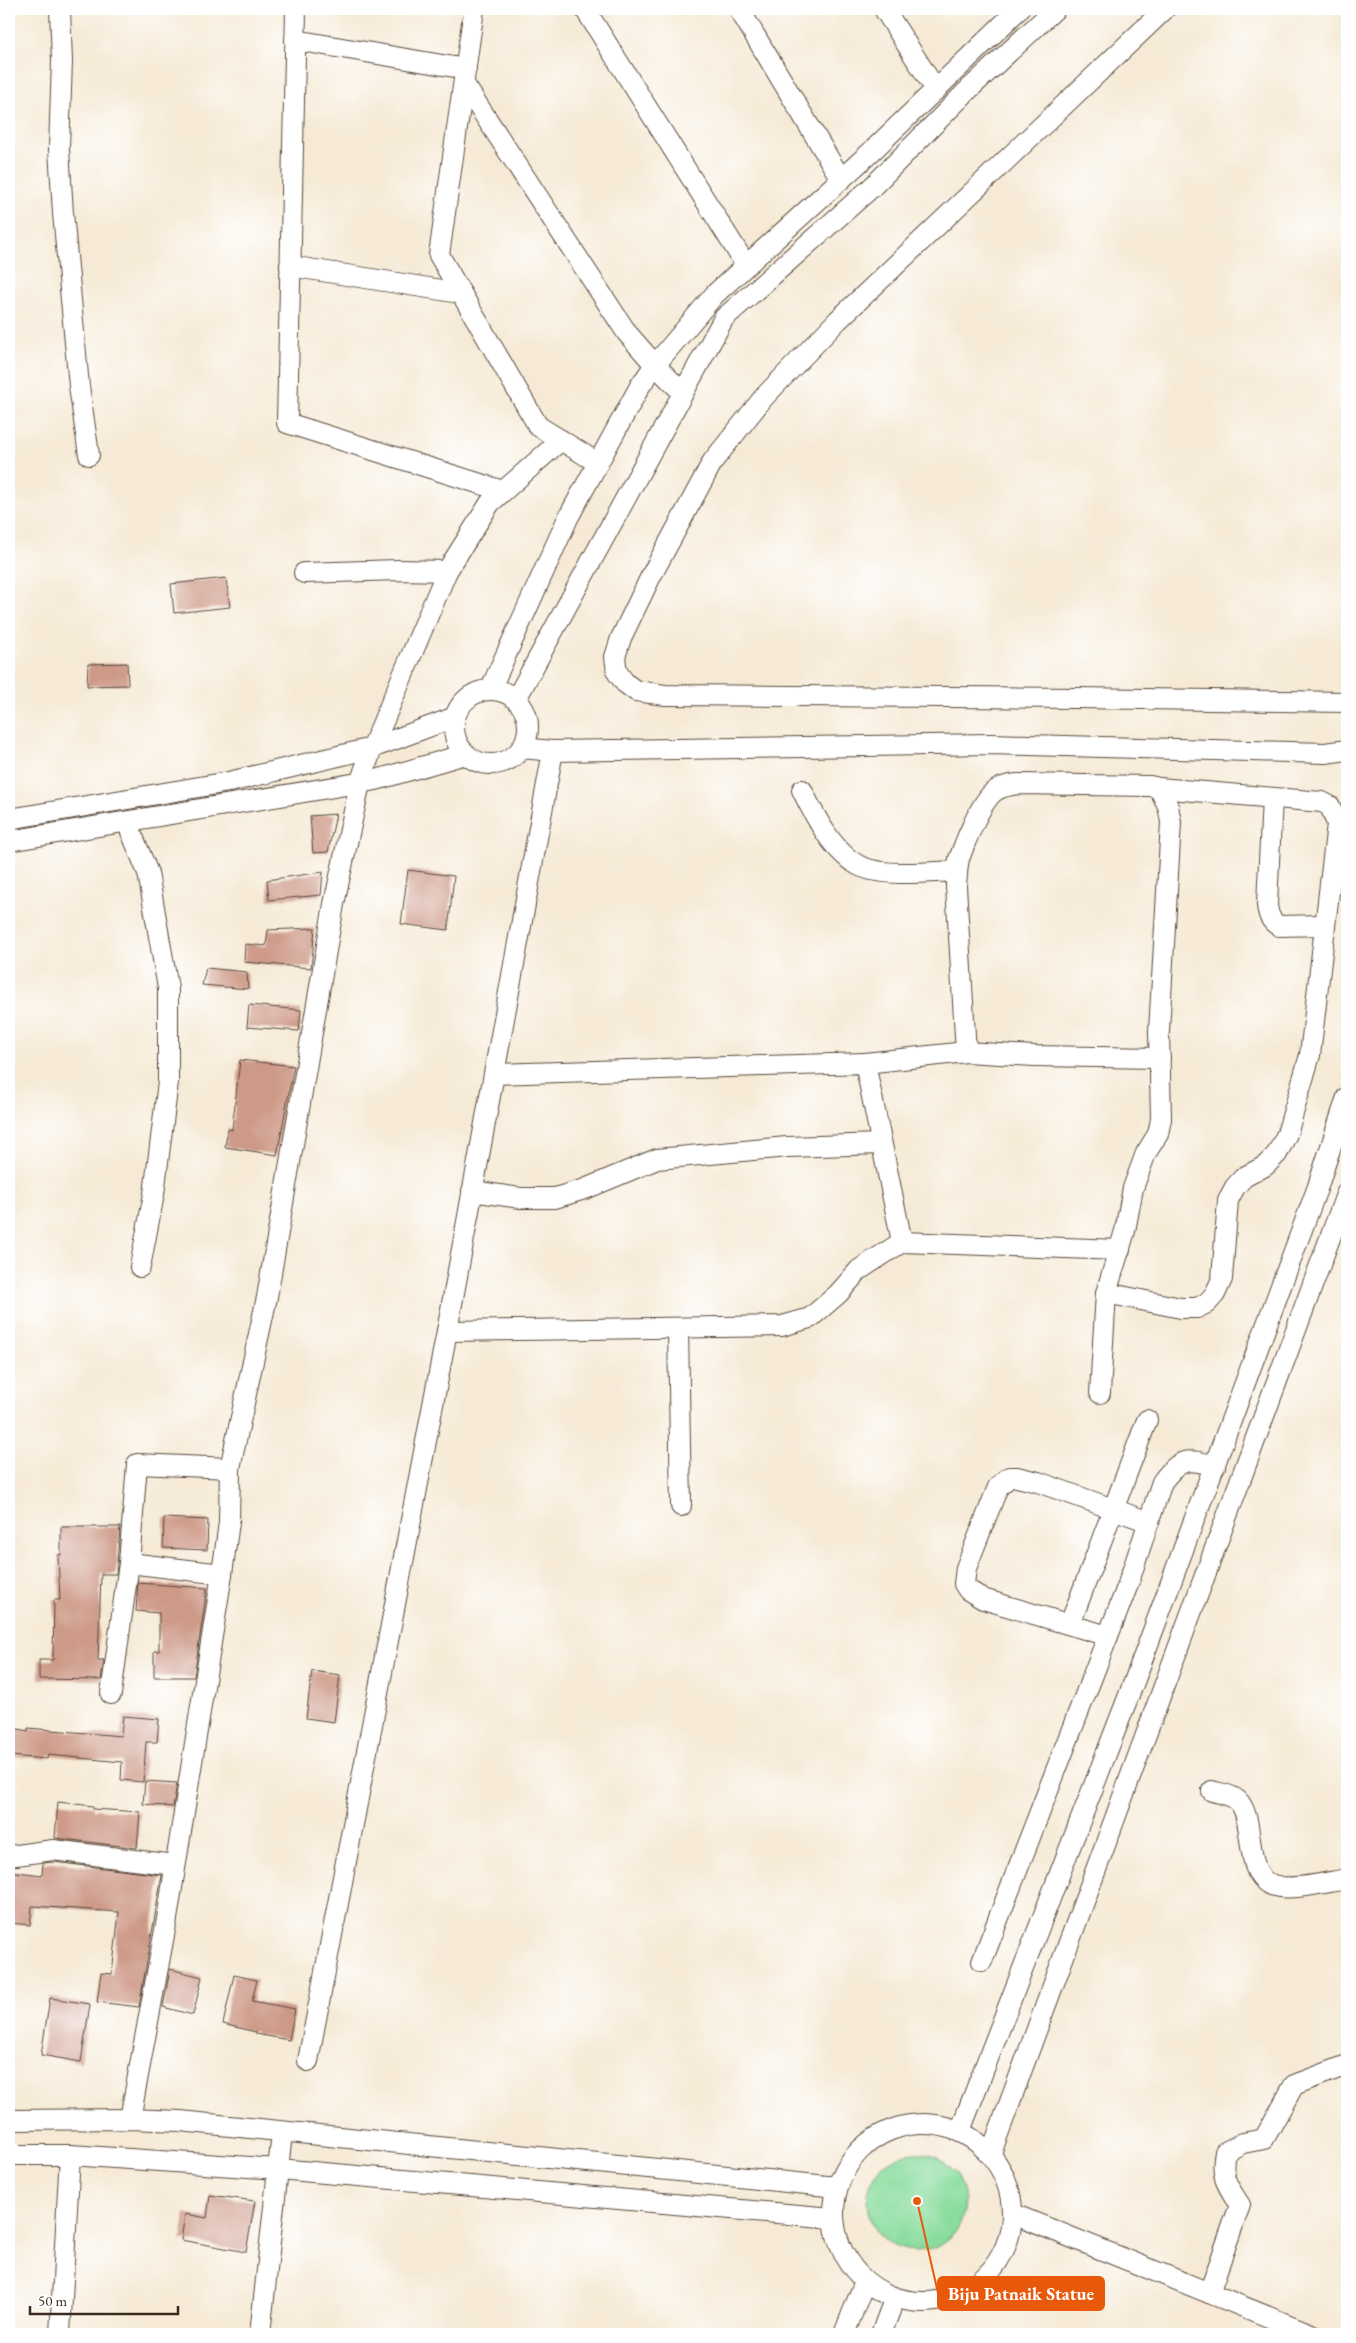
<svg xmlns="http://www.w3.org/2000/svg" width="1356" height="2343" font-family="'EB Garamond',serif">
  <rect width="100%" height="100%" fill="#fff"/>
  <filter id="ink" filterUnits="userSpaceOnUse"><feTurbulence type="fractalNoise" baseFrequency=".02" numOctaves="2"/><feDisplacementMap in="SourceGraphic" scale="10" xChannelSelector="R" yChannelSelector="G"/><feConvolveMatrix kernelMatrix="1 2 1 2 8 2 1 2 1" color-interpolation-filters="sRGB"/></filter>
  <filter id="wash" filterUnits="userSpaceOnUse"><feTurbulence type="fractalNoise" baseFrequency=".0096" numOctaves="4" result="noise"/><feDisplacementMap in="SourceGraphic" scale="20" xChannelSelector="R" yChannelSelector="G"/><feGaussianBlur stdDeviation="1.12" result="paint"/><feColorMatrix in="noise" values="0 0 0 0 0 0 0 0 0 0 0 0 0 0 0 0 0 1.4 0 .05"/><feComposite in="paint" operator="in"/></filter>
  <g filter="url(#wash)">
    <rect width="100%" height="100%" fill="#f6ead6"/>
    <!-- green -->
    <circle fill="#88dc9e" stroke="#62835e" cx="916" cy="2202" r="49"/>
    <g id="blocks">
      <!-- building -->
      <g fill="#ce9a88">
        <path d="M 226,578 L 230,607 L 174,613 L 171,584 Z"/>
        <path d="M 127,663 L 128,685 L 87,686 L 88,664 Z"/>
        <path d="M 336,814 L 328,852 L 313,853 L 310,816 Z"/>
        <path d="M 408,870 L 454,876 L 448,930 L 401,924 Z"/>
        <path d="M 323,872 L 321,895 L 269,900 L 267,880 Z"/>
        <path d="M 315,928 L 311,968 L 244,962 L 245,944 L 266,946 L 268,930 Z"/>
        <path d="M 206,968 L 247,972 L 248,989 L 202,985 Z"/>
        <path d="M 249,1005 L 301,1010 L 299,1031 L 247,1027 Z"/>
        <path d="M 240,1060 L 294,1066 L 277,1155 L 225,1147 L 228,1129 L 232,1130 Z"/>
        <path d="M 164,1518 L 208,1520 L 207,1550 L 163,1548 Z"/>
        <path d="M 61,1527 L 120,1527 L 116,1574 L 101,1574 L 98,1660 L 104,1660 L 101,1680 L 39,1679 L 39,1660 L 53,1660 L 54,1600 L 60,1600 L 58,1555 L 61,1555 Z"/>
        <path d="M 138,1583 L 207,1588 L 194,1677 L 154,1677 L 154,1651 L 159,1651 L 159,1613 L 136,1611 Z"/>
        <path d="M 312,1671 L 340,1675 L 334,1722 L 306,1718 Z"/>
        <path d="M 123,1716 L 159,1719 L 157,1742 L 146,1742 L 143,1782 L 121,1780 L 122,1762 L 48,1755 L 47,1759 L 9,1756 L 9,1727 L 28,1731 L 28,1728 L 121,1736 Z"/>
        <path d="M 145,1781 L 177,1783 L 173,1807 L 143,1804 Z"/>
        <path d="M 58,1802 L 93,1806 L 93,1809 L 140,1812 L 137,1848 L 55,1838 Z"/>
        <path d="M 53,1862 L 162,1875 L 139,2007 L 97,2002 L 101,1973 L 112,1974 L 119,1912 L 32,1906 L 30,1925 L 9,1923 L 9,1871 L 42,1875 L 43,1863 Z"/>
        <path d="M 170,1969 L 202,1977 L 193,2015 L 163,2007 Z"/>
        <path d="M 234,1975 L 257,1980 L 252,2001 L 295,2009 L 289,2040 L 256,2034 L 256,2032 L 223,2024 Z"/>
        <path d="M 50,1998 L 90,2004 L 81,2062 L 41,2055 Z"/>
        <path d="M 210,2195 L 255,2201 L 246,2252 L 181,2240 L 185,2214 L 207,2218 Z"/>
      </g>
    </g>
  </g>
  <g filter="url(#ink)">
    <use href="#blocks" fill-opacity="0" stroke="#57473a" stroke-width="1"/>
    <g fill="none" stroke-linecap="round" stroke-linejoin="round">
      <!-- minor casing -->
      <g stroke="#57473a" stroke-width="22">
        <g id="minor">
          <path d="M 60,9 L 62,61 L 59,149 L 63,213 L 79,386 L 89,455"/>
          <path d="M 296,9 L 287,423 L 503,491"/>
          <path d="M 474,9 L 439,255 L 538,426 L 598,463"/>
          <path d="M 585,9 L 746,265"/>
          <path d="M 739,9 L 841,179"/>
          <path d="M 884,9 L 936,90"/>
          <path d="M 1165,9 L 838,320 L 764,397 L 713,461 L 651,576 L 621,638 L 615,657 L 617,672 L 625,683 L 636,691 L 665,695 L 1078,698 L 1347,702"/>
          <path d="M 295,40 L 466,69"/>
          <path d="M 464,84 L 627,333 L 655,365 L 683,393"/>
          <path d="M 290,266 L 460,293"/>
          <path d="M 304,573 L 398,570 L 447,571"/>
          <path d="M 490,690 L 568,518 L 640,386 L 655,365 L 715,294 L 872,151 L 1019,9"/>
          <circle cx="491" cy="727" r="37"/>
          <path d="M 516,699 L 724,318 L 871,188 L 966,92 L 1055,9"/>
          <path d="M 522,748 L 553,751 L 990,744 L 1325,753 L 1347,750"/>
          <path d="M 802,790 C 814,815 834,855 862,867 C 886,877 931,872 957,871"/>
          <path d="M 1272,798 L 1267,905 C 1268,914 1270,921 1279,926 L 1324,925"/>
          <path d="M 9,819 L 229,782 L 372,748 L 455,717"/>
          <path d="M 127,822 L 148,873 L 168,988 L 168,1082 L 154,1194 L 140,1267"/>
          <path d="M 9,841 L 376,780 L 466,754"/>
          <path d="M 966,1052 L 956,886 C 957,877 957,867 959,859 C 965,842 981,801 995,791 C 1002,786 1010,785 1018,784 L 1150,786 L 1159,788 L 1168,806 L 1171,822 L 1159,1031 L 1161,1119 L 1158,1134 L 1146,1153 L 1133,1188 L 1125,1231 L 1106,1293 L 1100,1393"/>
          <path d="M 865,1063 L 966,1052 L 1034,1056 L 1160,1058"/>
          <path d="M 494,1074 L 865,1063 L 902,1242"/>
          <path d="M 472,1191 L 521,1198 L 555,1198 L 585,1189 L 657,1159 L 787,1147 L 881,1144"/>
          <path d="M 1106,1293 L 1181,1308 L 1197,1308 L 1207,1303 L 1215,1294 L 1222,1279 L 1228,1200 L 1235,1187 L 1244,1177 L 1265,1166 L 1277,1154 L 1287,1134 L 1310,1055 L 1337,824 L 1330,806 L 1322,802 L 1159,788"/>
          <path d="M 678,1328 L 681,1506"/>
          <path d="M 447,1331 L 782,1326 L 810,1318 L 838,1294 L 859,1270 L 902,1242 L 1120,1250"/>
          <path d="M 222,1574 L 129,1563 L 137,1464 L 230,1468"/>
          <path d="M 1070,1624 L 1147,1420"/>
          <path d="M 1108,1636 L 983,1599 L 968,1590 L 964,1584 L 966,1568 L 998,1487 L 1009,1477 L 1017,1477 L 1038,1482 L 1149,1522"/>
          <path d="M 111,1694 L 129,1563"/>
          <path d="M 1212,1791 C 1222,1794 1234,1795 1240,1803 C 1256,1825 1243,1877 1274,1886 C 1292,1891 1328,1882 1347,1879"/>
          <path d="M 9,1856 L 53,1850 L 175,1865"/>
          <path d="M 982,1961 L 1127,1587 L 1162,1482 C 1180,1458 1187,1458 1215,1466"/>
          <path d="M 308,2061 L 447,1331 L 553,751"/>
          <path d="M 130,2119 L 167,1919 L 222,1574 L 229,1522 L 230,1468 L 267,1297 L 334,904 L 360,783 L 372,748 L 447,571 L 490,503 L 561,440"/>
          <path d="M 9,2120 L 130,2119 L 180,2121 L 837,2187"/>
          <circle cx="923" cy="2213" r="89"/>
          <path d="M 960,2131 L 1134,1682 L 1317,1189 L 1347,1097"/>
          <path d="M 991,2153 L 1347,1192"/>
          <path d="M 9,2155 L 70,2155 L 279,2169 L 833,2218"/>
          <path d="M 1013,2214 L 1311,2334"/>
          <path d="M 1209,2293 L 1240,2205 C 1227,2185 1220,2177 1225,2152 L 1243,2143 L 1264,2139 L 1294,2085 L 1347,2065"/>
          <path d="M 60,2334 L 70,2155"/>
          <path d="M 260,2334 L 282,2133"/>
          <path d="M 844,2334 L 865,2281"/>
          <path d="M 881,2334 L 894,2300"/>
        </g>
      </g>
      <!-- minor -->
      <use href="#minor" stroke="#fff" stroke-width="20"/>
    </g>
  </g>
  <!-- callouts -->
  <path fill="none" stroke="#e8590c" stroke-width="2" d="M917 2201L938 2293"/>
  <circle fill="#e8590c" stroke="#fff" stroke-width="2" cx="917" cy="2201" r="5"/>
  <rect fill="#e8590c" stroke="#e8590c" stroke-width="2" x="938" y="2277" width="166" height="33" rx="5"/>
  <g font-size="18" text-anchor="middle" font-weight="bold" fill="#fff">
    <text x="1021" y="2300">Biju Patnaik Statue</text>
  </g>
  <!-- margin -->
  <rect width="1356" height="2343" fill="none" stroke="#fff" stroke-width="30"/>
  <!-- scale -->
  <path d="M30 2306v8h148v-8" fill="none" stroke="#3b2a1e" stroke-width="2.5"/>
  <text x="38" y="2306" font-size="15" fill="#3b2a1e" stroke="#ffffff" stroke-width="4" paint-order="stroke">50 m</text>
</svg>
